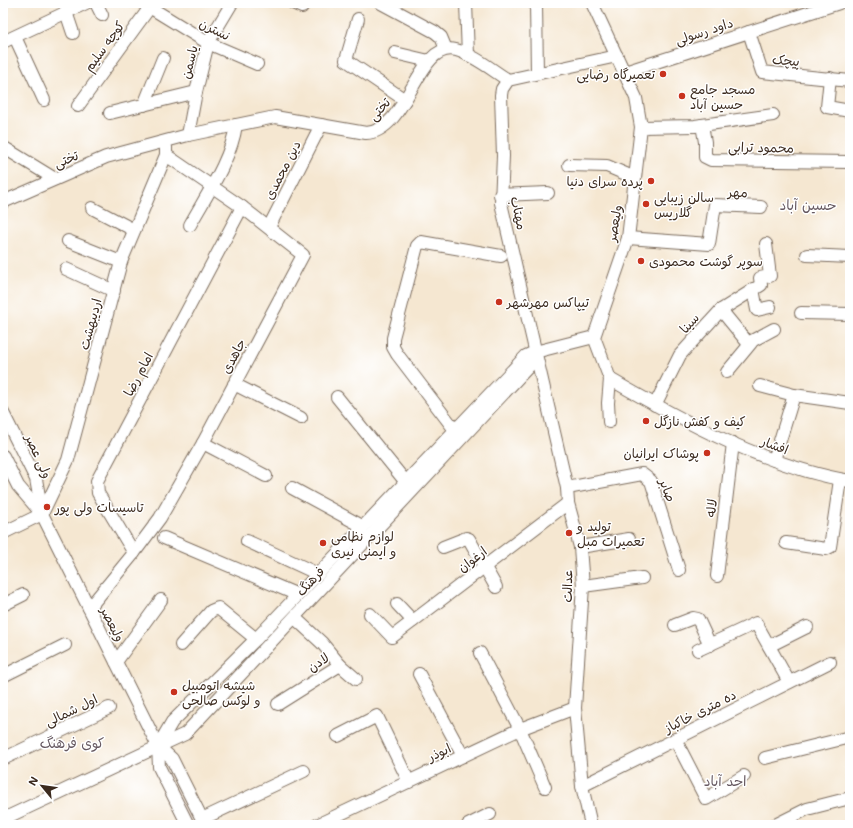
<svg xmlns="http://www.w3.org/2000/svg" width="853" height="828" font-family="Mali,'Playpen Sans Arabic',sans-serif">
  <rect width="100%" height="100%" fill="#fff"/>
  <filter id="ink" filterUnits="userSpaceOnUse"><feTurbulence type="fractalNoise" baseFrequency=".025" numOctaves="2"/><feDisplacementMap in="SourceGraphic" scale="8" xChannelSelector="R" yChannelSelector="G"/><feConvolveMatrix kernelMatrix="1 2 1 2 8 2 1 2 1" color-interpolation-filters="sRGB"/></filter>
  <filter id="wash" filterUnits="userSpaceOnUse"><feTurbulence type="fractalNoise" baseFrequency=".012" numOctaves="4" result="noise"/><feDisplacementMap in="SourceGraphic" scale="16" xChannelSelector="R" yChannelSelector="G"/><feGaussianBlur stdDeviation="0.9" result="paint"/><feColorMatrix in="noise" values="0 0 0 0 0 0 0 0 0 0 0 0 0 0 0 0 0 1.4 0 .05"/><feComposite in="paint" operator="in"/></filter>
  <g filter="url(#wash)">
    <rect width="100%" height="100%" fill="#f5e7d1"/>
  </g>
  <g filter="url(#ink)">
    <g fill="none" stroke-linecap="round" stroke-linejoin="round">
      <!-- minor casing -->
      <g stroke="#7c6c5d" stroke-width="14">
        <g id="minor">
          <path d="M 96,3 L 102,15"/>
          <path d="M 143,3 L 208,43 L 257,64"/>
          <path d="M 293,3 L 302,7"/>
          <path d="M 381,3 L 435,32 L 441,37 L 446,49"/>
          <path d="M 466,3 L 468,55"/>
          <path d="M 536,3 L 537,73"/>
          <path d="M 592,3 L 636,98 L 641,127 L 628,238 L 594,337 L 610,379 L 608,403 L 609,422"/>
          <path d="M 66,12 L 73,33"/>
          <path d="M 358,19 L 346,60 L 405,100"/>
          <path d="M 749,32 L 762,72 L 850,81"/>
          <path d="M 15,37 L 44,100"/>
          <path d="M 3,42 L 86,3"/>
          <path d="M 395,53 L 429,61"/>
          <path d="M 625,72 L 839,3"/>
          <path d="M 830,78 L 827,107 L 850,111"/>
          <path d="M 144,105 L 163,58"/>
          <path d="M 78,106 L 153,3"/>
          <path d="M 110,113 L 196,92"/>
          <path d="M 702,125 L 705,142 L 705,157 L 711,160 L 850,162"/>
          <path d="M 641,127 L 695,126 L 773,115"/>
          <path d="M 188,135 L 196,92 L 208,43 L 232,3"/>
          <path d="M 3,147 L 55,179"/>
          <path d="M 569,165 L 607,166 L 635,178"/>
          <path d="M 500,195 L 548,193"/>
          <path d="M 3,202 L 106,157 L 188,135 L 275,117 L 366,133 C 409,131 417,40 456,50 C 474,55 492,70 508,80"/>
          <path d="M 92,208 L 134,230"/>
          <path d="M 190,225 C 207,194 231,160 236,125"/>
          <path d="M 269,227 L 321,125"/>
          <path d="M 628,238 L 709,244 L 715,205 L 761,207"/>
          <path d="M 68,241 L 121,262"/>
          <path d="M 807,255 L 850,257"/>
          <path d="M 66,269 L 114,291"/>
          <path d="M 753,289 L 757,310 L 770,307"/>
          <path d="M 721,310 L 748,343 L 774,329"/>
          <path d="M 801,313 L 850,314"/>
          <path d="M 727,372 L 751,343"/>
          <path d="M 610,379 C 682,421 767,467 850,481"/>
          <path d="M 234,384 L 301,418"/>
          <path d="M 760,386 L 794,395 L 850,403"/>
          <path d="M 337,397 L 405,481"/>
          <path d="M 655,405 L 680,355 L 721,310 L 761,285 L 760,278 L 770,276 L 766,244"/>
          <path d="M 3,413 L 36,479 L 42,513"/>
          <path d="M 455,430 L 397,354 L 393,347 L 393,338 L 417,246 L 421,242 L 501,256"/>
          <path d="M 203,443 L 266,476"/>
          <path d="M 3,456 L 18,486 L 42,514 L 158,746 L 172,759 L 205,825"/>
          <path d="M 774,460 L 794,395"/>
          <path d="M 292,488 L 362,526"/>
          <path d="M 567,488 L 642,474 L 651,481 L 679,570"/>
          <path d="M 42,514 L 68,460 L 121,262 L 166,155 L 166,147"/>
          <path d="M 3,533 L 42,514"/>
          <path d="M 164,538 L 298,595"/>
          <path d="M 247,541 L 318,574"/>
          <path d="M 786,543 L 826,549 L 830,547 L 840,480"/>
          <path d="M 443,547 L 466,538 L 469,539 L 496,587"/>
          <path d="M 580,547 L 629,539"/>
          <path d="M 134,553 L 98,493 L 97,481 L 242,207"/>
          <path d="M 717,576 L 733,443"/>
          <path d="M 583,586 L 642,578"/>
          <path d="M 397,604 L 413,621"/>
          <path d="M 3,605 L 23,595"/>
          <path d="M 89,608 L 134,553 L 160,518 L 203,443 L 303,255 L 242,207 L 166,155"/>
          <path d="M 370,614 L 392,637 L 568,503"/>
          <path d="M 675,625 L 693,618 L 698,619 L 710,645"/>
          <path d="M 181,645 L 211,611 L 218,608 L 256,639"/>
          <path d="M 769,646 L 807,627"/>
          <path d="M 698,650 L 756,623 L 789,682"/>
          <path d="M 480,653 L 520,729 L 545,787"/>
          <path d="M 116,662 L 161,600"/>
          <path d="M 340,665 L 356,679"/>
          <path d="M 419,674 L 463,756"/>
          <path d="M 3,676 L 65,645"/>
          <path d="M 278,704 L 340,665 L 322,643 L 295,618"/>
          <path d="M 338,736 L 377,716 L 409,782"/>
          <path d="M 675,739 L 706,799 L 744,776"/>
          <path d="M 158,746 L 172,722 L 256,639 L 526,356 L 535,352 L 594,337"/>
          <path d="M 158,746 L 159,767 L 188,825"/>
          <path d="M 765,758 L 850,737"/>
          <path d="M 3,759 L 109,708"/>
          <path d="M 582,786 L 830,662"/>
          <path d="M 3,819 L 185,734 L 531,364 L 535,352"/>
          <path d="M 202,819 L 304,771"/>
          <path d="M 317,825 L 520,729 L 575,708"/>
          <path d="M 468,825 L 490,814"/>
          <path d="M 591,825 L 582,786 L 575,708 L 583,586 L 580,547 L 568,503 L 567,488 L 501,203 L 503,156 L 501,95 L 502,89 L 508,80 L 617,56"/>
          <path d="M 775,825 L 807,809 L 850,798"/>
        </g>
      </g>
      <!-- minor -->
      <use href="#minor" stroke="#fff" stroke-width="12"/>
    </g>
  </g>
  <!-- markers -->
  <g fill="#c8321e" stroke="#fff" stroke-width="1.5">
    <circle cx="663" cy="74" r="4"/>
    <circle cx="682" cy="96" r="4"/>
    <circle cx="651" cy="181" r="4"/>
    <circle cx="646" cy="204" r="4"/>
    <circle cx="641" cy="261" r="4"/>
    <circle cx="499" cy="302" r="4"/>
    <circle cx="646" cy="421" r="4"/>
    <circle cx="707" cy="453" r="4"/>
    <circle cx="47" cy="507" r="4"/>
    <circle cx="569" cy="533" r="4"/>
    <circle cx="323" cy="543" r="4"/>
    <circle cx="174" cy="692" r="4"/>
  </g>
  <g text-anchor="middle" stroke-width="3" stroke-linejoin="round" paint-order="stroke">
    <!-- street labels -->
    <g font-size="13" fill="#3b2a1e" stroke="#fff">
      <text transform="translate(215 29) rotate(27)" y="5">نسترن</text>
      <text transform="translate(704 31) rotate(-18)" y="5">داود رسولی</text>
      <text transform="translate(104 46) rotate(-54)" y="5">کوچه سلیم</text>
      <text transform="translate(786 60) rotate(5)" y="5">پیچک</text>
      <text transform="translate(189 62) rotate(-76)" y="5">یاسمن</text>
      <text transform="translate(379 109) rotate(-48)" y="5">تختی</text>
      <text transform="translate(761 147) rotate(1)" y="5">محمود ترابی</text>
      <text transform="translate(66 159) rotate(-23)" y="5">تختی</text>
      <text transform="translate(282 170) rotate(-63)" y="5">دین محمدی</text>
      <text transform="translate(738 192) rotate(3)" y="5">مهر</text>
      <text transform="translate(519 213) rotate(78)" y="5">مهتاب</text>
      <text transform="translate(614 223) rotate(-80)" y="5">ولیعصر</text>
      <text transform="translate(689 323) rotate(-48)" y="5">سینا</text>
      <text transform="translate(90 324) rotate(-75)" y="5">اردیبهشت</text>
      <text transform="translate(233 356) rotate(-62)" y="5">جاهدی</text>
      <text transform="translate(138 374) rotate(-62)" y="5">امام رضا</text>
      <text transform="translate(775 445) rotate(21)" y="5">افشار</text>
      <text transform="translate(39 456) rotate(66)" y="5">ولی عصر</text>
      <text transform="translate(668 490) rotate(69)" y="5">صابر</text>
      <text transform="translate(711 508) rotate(-83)" y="5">لاله</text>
      <text transform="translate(472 559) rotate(-37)" y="5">ارغوان</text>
      <text transform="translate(310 581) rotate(-47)" y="5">فرهنگ</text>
      <text transform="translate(567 586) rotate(-89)" y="5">عدالت</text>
      <text transform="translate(113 624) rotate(63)" y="5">ولیعصر</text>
      <text transform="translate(318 662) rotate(-34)" y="5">لادن</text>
      <text transform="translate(71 710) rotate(-26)" y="5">اول شمالی</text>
      <text transform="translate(700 711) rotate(-27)" y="5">ده متری خاکباز</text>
      <text transform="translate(439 752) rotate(-25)" y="5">ابوذر</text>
    </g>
    <!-- poi labels -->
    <g font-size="13" fill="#3b2a1e" stroke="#fff" text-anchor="start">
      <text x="655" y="79" text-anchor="end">تعمیرگاه رضایی</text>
      <text x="690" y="94">مسجد جامع<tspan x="690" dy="15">حسین آباد</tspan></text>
      <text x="643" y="186" text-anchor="end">پرده سرای دنیا</text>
      <text x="654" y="202">سالن زیبایی<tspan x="654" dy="15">گلاریس</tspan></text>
      <text x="649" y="266">سوپر گوشت محمودی</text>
      <text x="507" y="307">تیپاکس مهرشهر</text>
      <text x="654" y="426">کیف و کفش نازگل</text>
      <text x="699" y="458" text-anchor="end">پوشاک ایرانیان</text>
      <text x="55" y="512">تاسیسات ولی پور</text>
      <text x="577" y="531">تولید و<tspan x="577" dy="15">تعمیرات مبل</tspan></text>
      <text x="331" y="541">لوازم نظامی<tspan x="331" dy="15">و ایمنی نیری</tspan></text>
      <text x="182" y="690">شیشه اتومبیل<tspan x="182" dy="15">و لوکس صالحی</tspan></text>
    </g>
    <!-- neighbourhood labels -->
    <g font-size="14" fill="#665961" stroke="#fff">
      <text x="808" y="210">حسین آباد</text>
      <text x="72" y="748">کوی فرهنگ</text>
      <text x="725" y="786">احد آباد</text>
    </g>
  </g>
  <!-- margin -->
  <rect width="853" height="828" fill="none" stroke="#fff" stroke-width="16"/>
  <!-- north arrow -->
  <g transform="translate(42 786) rotate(299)" stroke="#ffffff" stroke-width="3" paint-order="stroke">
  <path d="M0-3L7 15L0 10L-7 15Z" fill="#3b2a1e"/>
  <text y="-6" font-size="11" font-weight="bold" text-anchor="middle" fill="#3b2a1e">N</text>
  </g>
</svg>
